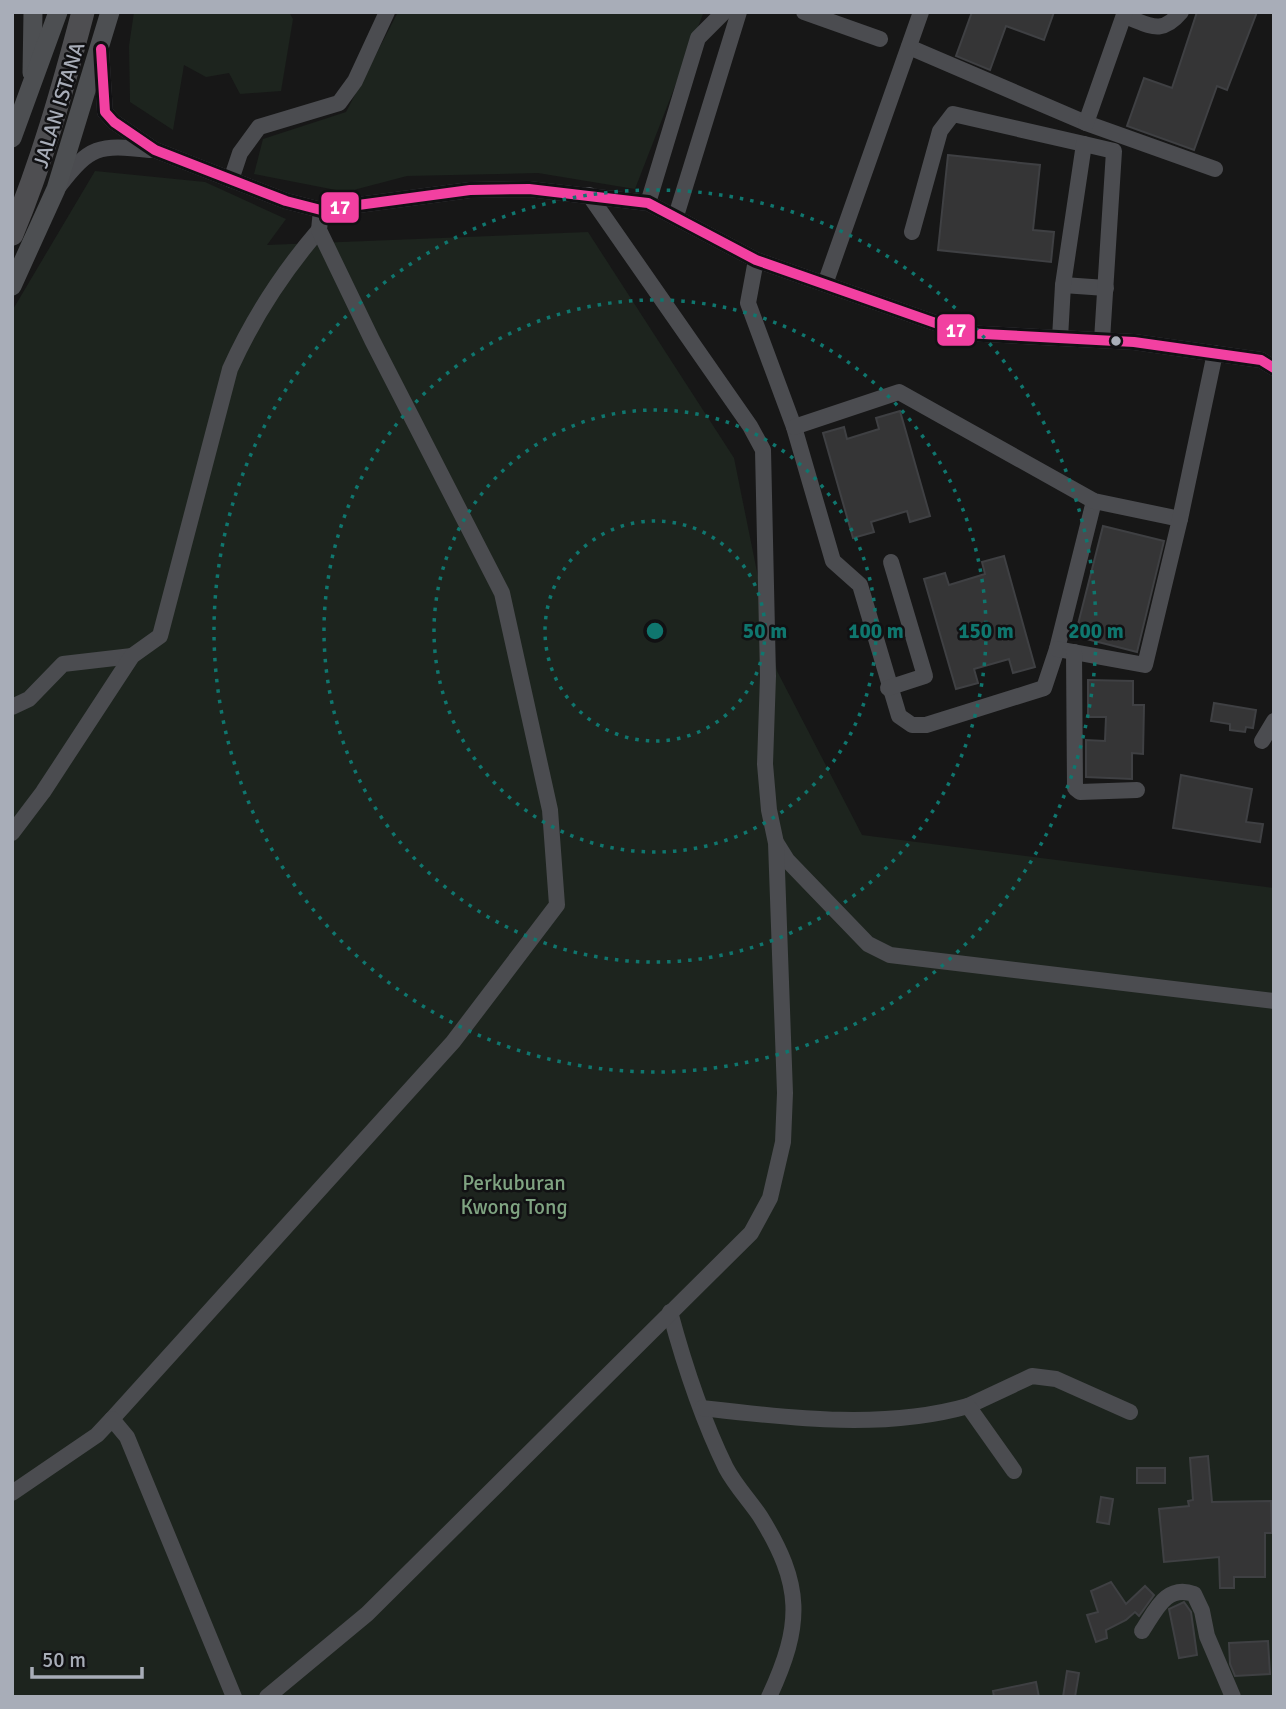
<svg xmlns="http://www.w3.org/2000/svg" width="1286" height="1709" font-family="Signika,sans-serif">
  <rect width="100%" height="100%" fill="#171717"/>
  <!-- green -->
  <g fill="#1d241e">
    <path d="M 134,12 L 289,12 L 293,19 L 281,91 L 240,94 L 229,73 L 206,77 L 184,65 L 173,130 L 130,102 L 129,46 Z"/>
    <path d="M 398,12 L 703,12 L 703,14 L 635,189 L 538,173 L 407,176 L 346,192 L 254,174 L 263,139 L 346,112 Z"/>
    <path d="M 95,171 L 205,182 L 286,219 L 267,245 L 588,232 L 734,458 L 777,671 L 862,835 L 1274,888 L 1274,1697 L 12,1697 L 12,311 Z"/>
  </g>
  <!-- building -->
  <g fill="#353536" stroke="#3f4043" stroke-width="2">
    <path d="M 972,12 L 1054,12 L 1044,40 L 1006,26 L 990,70 L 956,56 Z"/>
    <path d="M 1197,12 L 1257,12 L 1227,90 L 1217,86 L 1194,150 L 1127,126 L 1144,78 L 1172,88 Z"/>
    <path d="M 948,155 L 1040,165 L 1033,230 L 1054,232 L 1051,262 L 938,250 Z"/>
    <path d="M 900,411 L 930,516 L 910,522 L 907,511 L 871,522 L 874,532 L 853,538 L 823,433 L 844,427 L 847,439 L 879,429 L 876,418 Z"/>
    <path d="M 1103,526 L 1164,541 L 1137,652 L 1075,636 Z"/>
    <path d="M 1004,556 L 1035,667 L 1013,673 L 1009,659 L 974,669 L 978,683 L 956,689 L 924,579 L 945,573 L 949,585 L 985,574 L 982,562 Z"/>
    <path d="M 1088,680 L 1133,681 L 1133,705 L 1144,705 L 1143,754 L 1132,753 L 1132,779 L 1086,777 L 1086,740 L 1105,741 L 1106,717 L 1088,717 Z"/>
    <path d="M 1214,703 L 1256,710 L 1253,728 L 1246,727 L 1245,732 L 1230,730 L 1230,724 L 1211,721 Z"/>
    <path d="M 1181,775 L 1252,789 L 1246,822 L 1263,824 L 1260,842 L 1173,828 Z"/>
    <path d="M 1208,1456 L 1212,1502 L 1271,1501 L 1272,1533 L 1265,1533 L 1265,1577 L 1234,1577 L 1234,1588 L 1220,1588 L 1219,1557 L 1164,1562 L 1159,1509 L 1189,1506 L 1188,1501 L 1193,1500 L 1190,1458 Z"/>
    <rect x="1137" y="1468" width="28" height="15"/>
    <path d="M 1101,1497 L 1113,1499 L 1109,1524 L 1097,1522 Z"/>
    <path d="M 1111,1582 L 1126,1604 L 1145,1586 L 1154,1595 L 1139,1616 L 1135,1612 L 1126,1620 L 1106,1630 L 1107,1638 L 1096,1642 L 1087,1615 L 1098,1612 L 1091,1591 Z"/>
    <path d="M 1184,1602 L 1191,1612 L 1197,1655 L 1179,1658 L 1169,1609 Z"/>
    <path d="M 1268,1641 L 1270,1674 L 1235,1676 L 1230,1664 L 1229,1643 Z"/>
    <path d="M 1067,1671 L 1079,1673 L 1075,1697 L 1063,1697 Z"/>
    <path d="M 1036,1682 L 1039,1697 L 994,1697 L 993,1691 Z"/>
  </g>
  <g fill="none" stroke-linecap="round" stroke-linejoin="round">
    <!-- minor -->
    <g stroke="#4b4c50" stroke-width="16">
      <path d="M 804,12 L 880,39"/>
      <path d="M 1124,16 C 1150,25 1161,36 1181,12"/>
      <path d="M 909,47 L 1086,123 L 1215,169"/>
      <path d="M 101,49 L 105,112 L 114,122 L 155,150 L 286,201 L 321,210 L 470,190 L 529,189 L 648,203 L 756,260 L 964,333 L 1134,342 L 1261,360 L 1274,368"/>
      <path d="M 1086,123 L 1125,12"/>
      <path d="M 231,180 L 240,153 L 259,127 L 339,103 L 355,81 L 387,12"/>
      <path d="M 59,186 C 90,146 98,144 150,150"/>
      <path d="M 648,203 L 698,38 L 724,12"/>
      <path d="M 676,216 L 739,12"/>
      <path d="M 912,232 L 940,131 L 953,114 L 1084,144"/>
      <path d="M 756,260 L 748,303 L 794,427 L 833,561 L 860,585 L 899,716 L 912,725 L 926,725 L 1044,688 L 1057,649 L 1094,501"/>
      <path d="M 825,284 L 921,12"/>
      <path d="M 1063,285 L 1106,288"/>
      <path d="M 1060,338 L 1063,285 L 1084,144 L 1114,151 L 1102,340"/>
      <path d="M 794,427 L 899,392 L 1094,501 L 1180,519"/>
      <path d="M 1057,649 L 1145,665 L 1180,519 L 1215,353"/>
      <path d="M 1074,652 L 1075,788 L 1080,792 L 1137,790"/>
      <path d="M 888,688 L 925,676 L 891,562"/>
      <path d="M 12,707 L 29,699 L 63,664 L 132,656"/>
      <path d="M 1262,741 L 1274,721"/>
      <path d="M 12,833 L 43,792 L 132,656 L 160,636 L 230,369 C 253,318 282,273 319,230"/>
      <path d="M 777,844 L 787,860 L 868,944 L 890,955 L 1274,1001"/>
      <path d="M 670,1312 C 684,1364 702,1419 726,1468 C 735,1485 749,1500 760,1516 C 803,1585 803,1624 769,1697"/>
      <path d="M 968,1406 L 1032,1376 L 1056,1379 L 1130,1412"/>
      <path d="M 702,1408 C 789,1418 883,1430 968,1406 L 1014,1471"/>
      <path d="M 112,1419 L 453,1042 L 557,905 L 550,810 L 502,593 L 372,340 L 319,230 L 321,210"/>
      <path d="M 12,1493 L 97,1435 L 112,1419 L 127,1437 L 234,1697"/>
      <path d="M 1142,1631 C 1156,1610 1166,1584 1194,1594 L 1202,1611 L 1207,1636 L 1233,1697"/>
      <path d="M 267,1697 L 367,1614 L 751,1233 L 770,1198 L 783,1142 L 785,1093 L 776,843 L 769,810 L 765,764 L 768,676 L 763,450 L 750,426 L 589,195"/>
    </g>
    <!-- major -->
    <g stroke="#4d4f52" stroke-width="19">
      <path d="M 32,73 L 33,12"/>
      <path d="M 12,138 L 58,12"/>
      <path d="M 12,286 L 56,189 L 110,12"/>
    </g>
    <!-- highway -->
    <path stroke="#4e4e51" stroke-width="23" d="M 12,234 C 42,162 63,88 83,12"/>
    <!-- bus-1 casing -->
    <g stroke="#111113" stroke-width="16">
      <path id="bus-1" d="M 101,49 L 105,112 L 114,122 L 155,150 L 286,201 L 321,210 L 470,190 L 529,189 L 648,203 L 756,260 L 964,333 L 1134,342 L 1261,360 L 1274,368"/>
    </g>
    <!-- bus-1 -->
    <use href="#bus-1" stroke="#f240a1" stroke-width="10"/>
  </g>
  <!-- distance rings -->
  <g fill="none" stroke="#0f766e" stroke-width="3.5" stroke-dasharray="3.5 7">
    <circle cx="655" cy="631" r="110"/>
    <circle cx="655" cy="631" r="221"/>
    <circle cx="655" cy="631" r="331"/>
    <circle cx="655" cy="631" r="441"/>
  </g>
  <!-- markers -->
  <circle fill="#a8adb8" stroke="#111113" stroke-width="2.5" cx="1116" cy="341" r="6"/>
  <g text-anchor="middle" stroke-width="5" stroke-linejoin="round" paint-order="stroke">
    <!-- street labels -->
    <g font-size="21" fill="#a8adb8" stroke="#111113">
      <text transform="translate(59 105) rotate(-73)" y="7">JALAN ISTANA</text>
    </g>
    <!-- park labels -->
    <g font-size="21" fill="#7fa381" stroke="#111113">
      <text x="514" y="1190">Perkuburan<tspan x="514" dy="24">Kwong Tong</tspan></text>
    </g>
  </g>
  <circle cx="655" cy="631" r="10" fill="#0f766e" stroke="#111113" stroke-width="3.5"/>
  <g font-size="21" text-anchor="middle" font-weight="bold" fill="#0f766e" stroke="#111113" stroke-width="5" stroke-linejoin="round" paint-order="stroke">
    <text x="765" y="638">50 m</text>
    <text x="876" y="638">100 m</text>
    <text x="986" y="638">150 m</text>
    <text x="1096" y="638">200 m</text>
  </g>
  <g stroke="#111113" stroke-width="2.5">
    <rect x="320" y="191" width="40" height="33" rx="7" fill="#f240a1"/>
    <rect x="936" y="313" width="40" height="34" rx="7" fill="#f240a1"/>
  </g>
  <g font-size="19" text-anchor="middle" font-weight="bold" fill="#fff">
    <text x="340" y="214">17</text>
    <text x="956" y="337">17</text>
  </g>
  <!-- border -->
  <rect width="1286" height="1709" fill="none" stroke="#a8adb8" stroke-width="28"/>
  <!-- scale -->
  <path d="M32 1667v10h110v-10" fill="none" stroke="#a8adb8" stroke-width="3.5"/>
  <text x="42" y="1667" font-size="21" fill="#a8adb8" stroke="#111113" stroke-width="5" paint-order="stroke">50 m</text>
</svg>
